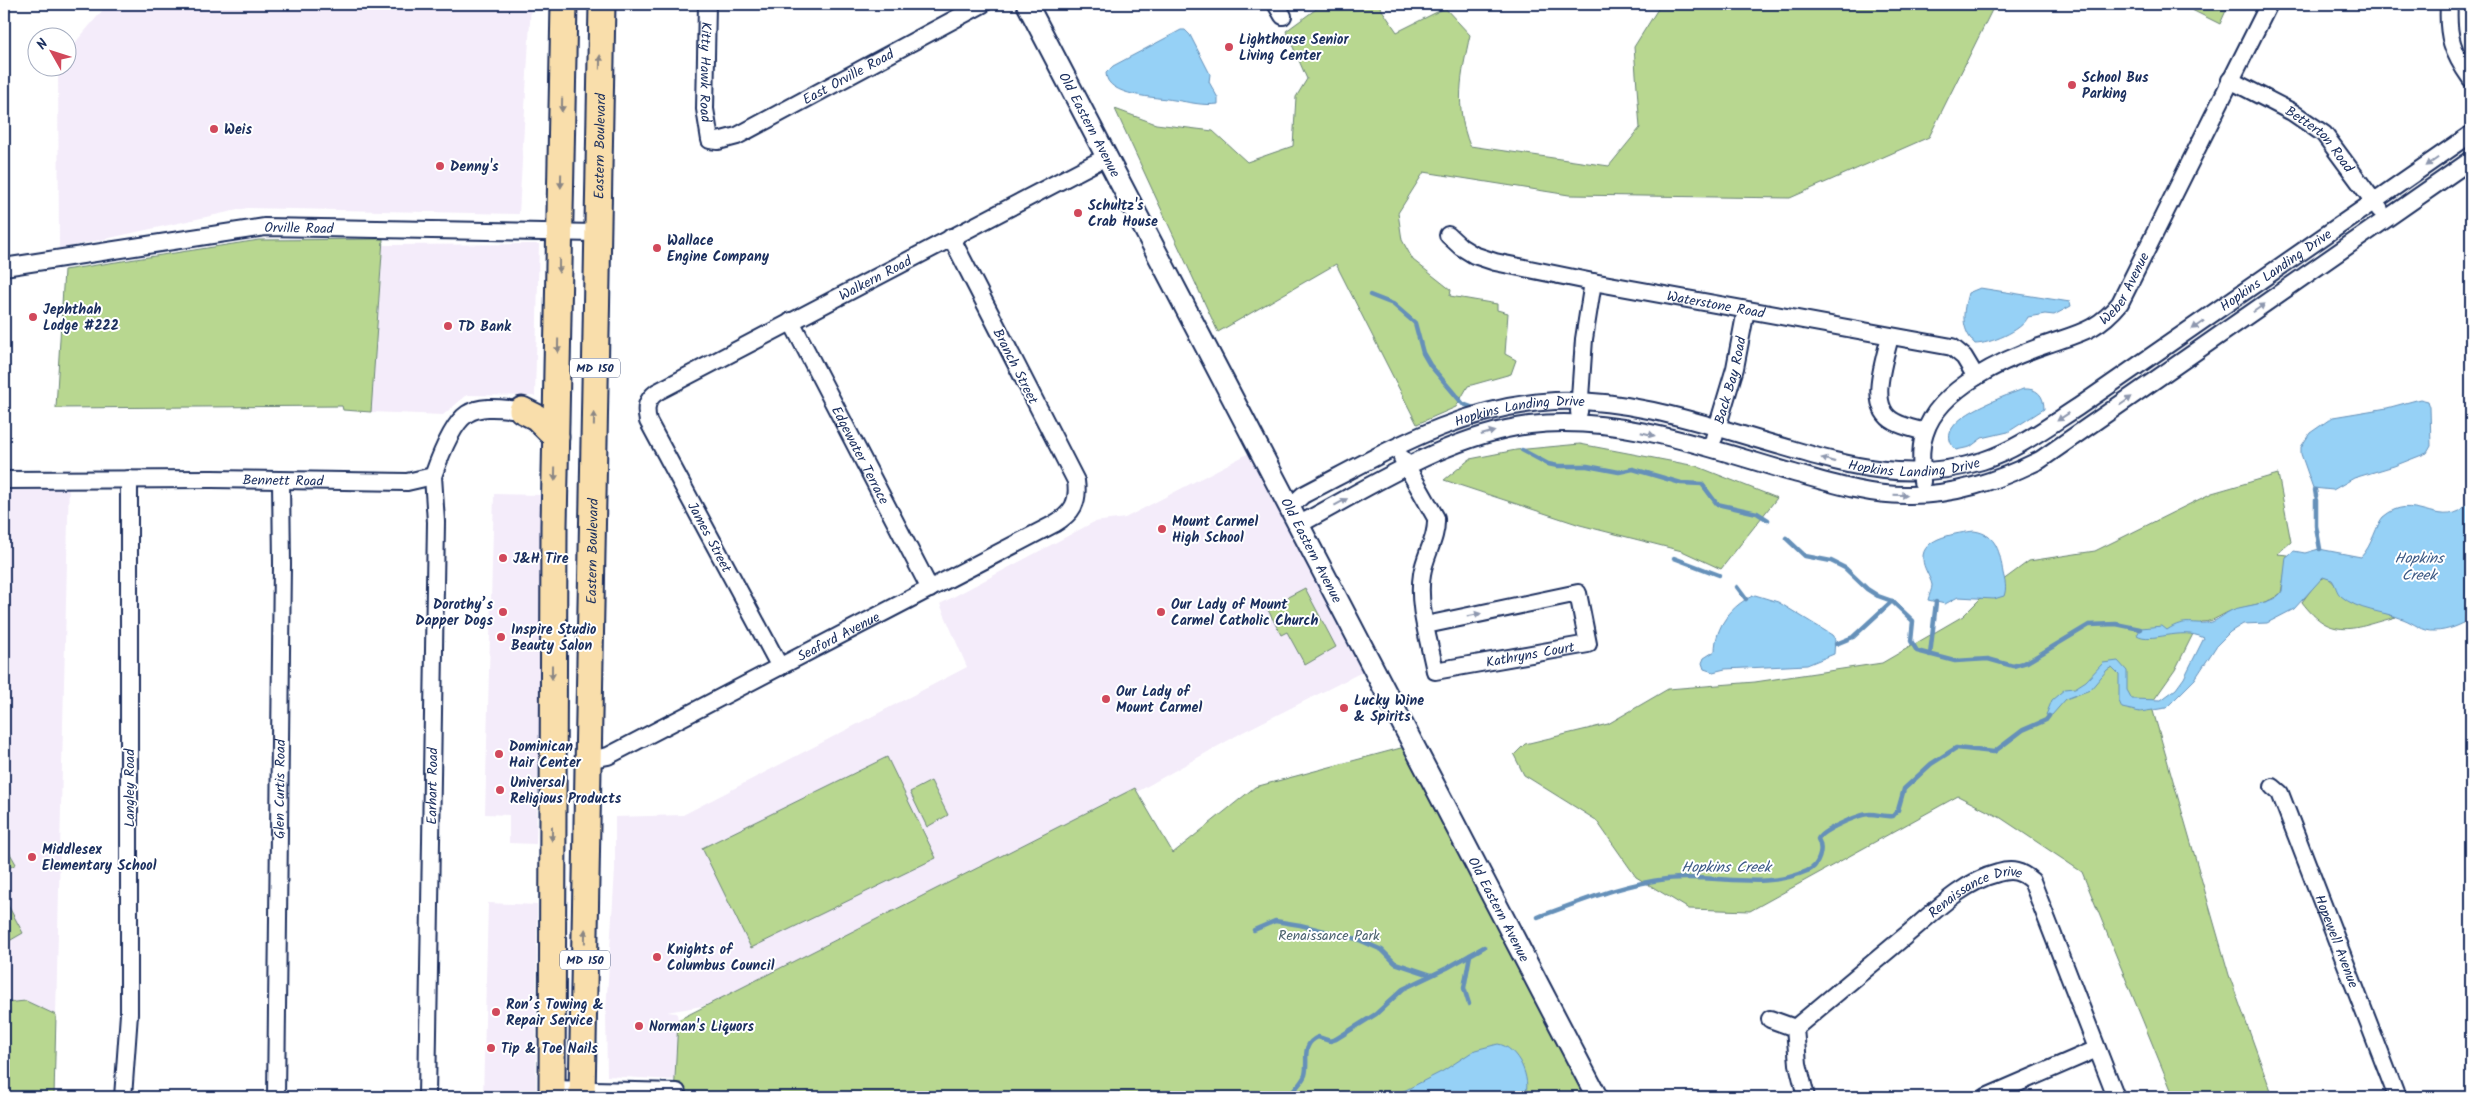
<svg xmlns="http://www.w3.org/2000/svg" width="2475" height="1101" font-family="Kalam,sans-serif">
  <rect width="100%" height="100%" fill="#fff"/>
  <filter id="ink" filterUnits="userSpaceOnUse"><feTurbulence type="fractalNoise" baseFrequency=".02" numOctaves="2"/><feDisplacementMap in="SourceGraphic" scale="10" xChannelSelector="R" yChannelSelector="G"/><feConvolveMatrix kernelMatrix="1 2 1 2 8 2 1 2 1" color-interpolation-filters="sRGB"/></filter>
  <g filter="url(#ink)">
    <!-- built -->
    <g fill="#f4ecfa">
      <path d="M 108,4 L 531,4 L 519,214 L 247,208 L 59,249 L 58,68 L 68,68 L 68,51 Z"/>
      <path d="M 539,244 L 535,396 L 467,395 L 443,415 L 371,412 L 383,245 Z"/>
      <path d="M 1259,448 L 1372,667 L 1243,732 L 1137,792 L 708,1005 L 667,1012 L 677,1013 L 678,1020 L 675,1080 L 607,1076 L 606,1011 L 615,870 L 615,817 L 683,815 L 967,667 L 940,604 L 1094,522 L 1125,518 Z"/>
      <path d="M 4,478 L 69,479 L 54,1097 L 4,1097 Z"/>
      <path d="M 494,494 L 541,495 L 540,712 L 536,844 L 509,843 L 509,815 L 485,814 Z"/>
      <path d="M 488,903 L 537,905 L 536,1097 L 483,1097 Z"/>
    </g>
    <!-- green -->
    <g fill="#b8d790" stroke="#6a8377">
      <path d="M 1323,4 L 1378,4 L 1397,32 L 1445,8 L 1470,35 C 1461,76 1454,105 1470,146 L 1609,166 L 1640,128 L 1634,47 L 1661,4 L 1995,4 L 1929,137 L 1790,198 L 1569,195 L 1424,172 L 1398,213 L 1402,240 L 1413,260 L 1451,290 L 1450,296 L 1497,304 L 1497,310 L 1508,313 L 1505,354 L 1516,360 L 1511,374 L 1468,386 L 1456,407 L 1417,424 L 1336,264 L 1218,332 L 1115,109 L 1156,124 L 1213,131 L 1247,162 L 1293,146 L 1296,97 L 1307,79 L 1286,31 Z"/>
      <path d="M 2180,4 L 2229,4 L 2220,24 Z"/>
      <path d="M 383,239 L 371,412 L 343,410 L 342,406 L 56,408 L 64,270 L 259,240 Z"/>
      <path d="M 1580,444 L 1696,466 L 1777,498 L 1721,569 L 1682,551 L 1580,525 L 1444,480 L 1470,459 L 1516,450 Z"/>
      <path d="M 2278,474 L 2291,542 L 2277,554 L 2288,555 L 2281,593 C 2269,604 2249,605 2234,610 C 2222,613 2215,622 2202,622 L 2197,626 L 2175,670 L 2151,704 L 2229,975 L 2273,1097 L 2174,1097 L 2082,872 L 2001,818 L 1958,796 L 1750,911 L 1689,909 L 1636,877 L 1596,820 L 1524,775 L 1514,755 L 1525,744 L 1608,724 L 1668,689 L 1755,682 L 1882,663 L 1963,616 L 1987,592 L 2029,561 L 2095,551 L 2212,493 Z"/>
      <path d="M 2325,577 C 2336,580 2337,593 2346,599 L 2396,617 C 2354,628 2332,642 2302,602 L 2317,582 Z"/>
      <path d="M 1305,588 L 1336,647 L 1305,665 L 1287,632 L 1281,635 L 1267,608 Z"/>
      <path d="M 1412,745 L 1597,1097 L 674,1097 L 678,1020 L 1135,788 L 1173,853 L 1255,787 Z"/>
      <path d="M 887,757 L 936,858 L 751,948 L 702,848 Z"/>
      <path d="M 931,781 L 948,815 L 927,827 L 910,792 Z"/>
      <path d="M 4,843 L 16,864 L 4,871 Z"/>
      <path d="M 4,898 L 23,933 L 4,944 Z"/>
      <path d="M 26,1001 L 56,1015 L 54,1097 L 4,1097 L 4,1003 Z"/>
    </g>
    <!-- water -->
    <g fill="#96d1f6" stroke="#6590b9">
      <path d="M 1181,30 L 1185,30 L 1190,35 L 1210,74 L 1209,82 L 1218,98 L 1218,104 C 1202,106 1190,102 1174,100 C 1158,97 1106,97 1106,73 L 1113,66 Z"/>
      <path d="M 1980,288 L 2070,302 L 2071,306 L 2054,315 L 2045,314 L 2028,317 C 2022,331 1989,344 1975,344 C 1960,328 1963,312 1968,293 Z"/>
      <path d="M 2023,389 C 2037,388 2044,395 2044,409 L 2008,432 L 1982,438 L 1970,447 L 1956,450 C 1927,421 2004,397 2023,389 Z"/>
      <path d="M 2420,399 L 2428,401 L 2430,407 L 2431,446 L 2427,453 L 2394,466 L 2354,478 L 2333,490 L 2313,488 L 2301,454 L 2301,447 L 2310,433 L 2333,417 L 2387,408 Z"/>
      <path d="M 2471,500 L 2471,618 C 2463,625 2446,631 2435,631 C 2423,632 2414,623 2403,619 C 2383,611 2358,611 2341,596 C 2336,592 2336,585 2332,580 L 2323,577 L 2294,609 L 2267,623 L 2243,624 L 2230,632 L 2217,645 L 2195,679 L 2166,708 L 2140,712 L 2122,708 L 2119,701 L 2119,674 L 2112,667 L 2107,670 L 2090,690 L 2066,699 L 2052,715 L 2046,715 L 2052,700 L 2065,689 L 2075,688 L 2086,681 L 2103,663 L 2118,661 L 2127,671 L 2127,690 L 2132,699 L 2161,700 L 2176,689 L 2184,678 L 2204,638 C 2180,626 2151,644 2137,635 L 2141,628 L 2162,626 L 2167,630 C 2186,617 2193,626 2212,622 C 2220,619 2225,613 2232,610 C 2245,605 2276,604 2282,591 L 2286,557 L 2294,551 L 2305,553 L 2319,549 L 2361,557 C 2372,546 2377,523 2383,517 C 2413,491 2437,528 2463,508 C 2466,506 2468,502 2471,500 Z"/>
      <path d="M 1974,531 C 1997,534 2000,553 2003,573 C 2005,581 2007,588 2004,596 L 1994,599 L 1958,597 L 1945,604 L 1928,600 C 1929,595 1932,590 1932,585 C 1930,576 1923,568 1923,559 C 1921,537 1959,533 1974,531 Z"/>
      <path d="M 1755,595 L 1778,602 L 1832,635 L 1835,639 L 1834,654 L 1807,665 L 1725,669 L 1713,672 L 1704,669 L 1702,663 L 1704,658 L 1715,651 C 1715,627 1732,604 1755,595 Z"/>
      <path d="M 1498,1044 C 1518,1047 1532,1079 1525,1097 L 1392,1097 L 1443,1071 L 1475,1050 Z"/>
    </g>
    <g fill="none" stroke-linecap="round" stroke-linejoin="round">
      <!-- stream -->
      <g stroke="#6590b9" stroke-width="4.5">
        <path d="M 1370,295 L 1393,304 L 1415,323 L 1423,353 L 1430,365 L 1463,404 L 1474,408"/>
        <path d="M 1522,450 L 1548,464 L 1558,466 L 1587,466 L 1619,472 L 1633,469 L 1681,483 L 1702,484 L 1717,504 L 1757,513 L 1768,520"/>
        <path d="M 2315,490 L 2316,496"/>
        <path d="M 2316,500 L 2316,526 L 2320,549"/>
        <path d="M 1786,538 L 1805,556 L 1831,561 L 1845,568 L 1867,589 L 1878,596 L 1892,601 L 1913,621 L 1911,641 L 1917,651 L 1955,661 L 1988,659 L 2013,666 L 2027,662 L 2089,625 L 2116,624 L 2140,629"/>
        <path d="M 1674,558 L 1719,575"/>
        <path d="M 1737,587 L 1746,599"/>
        <path d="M 1836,644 L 1853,637 L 1892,601"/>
        <path d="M 1930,655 L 1936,602"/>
        <path d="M 1538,917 C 1580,902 1622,884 1667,879 C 1714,873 1762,891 1807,871 C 1819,867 1824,849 1818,839 C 1821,831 1859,814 1870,814 C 1878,814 1885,817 1893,816 L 1898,810 L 1904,789 L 1931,764 L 1956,748 L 1994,752 L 2023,730 L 2046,720 L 2049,716"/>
        <path d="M 1254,930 L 1275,921 L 1300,925 L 1357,939 L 1382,950 L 1395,963 L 1431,975"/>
        <path d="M 1469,1004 L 1464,988 L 1470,955"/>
        <path d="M 1288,1097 C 1293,1091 1302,1083 1305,1075 C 1309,1060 1300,1045 1318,1037 L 1330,1041 L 1336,1039 L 1376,1014 L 1403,989 L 1447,968 L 1484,947"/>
      </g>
      <!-- minor casing -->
      <g stroke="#1b2f5e" stroke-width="20">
        <g id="minor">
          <path id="s1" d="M 707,4 L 705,109 L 710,140 L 718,141 L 737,136 L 983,4"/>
          <path d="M 1276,4 L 1283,16"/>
          <path d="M 2449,4 C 2447,36 2452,52 2471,79"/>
          <path id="s2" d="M 2230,80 L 2292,112 L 2324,134 L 2380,210"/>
          <path id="s3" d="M 1448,235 L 1461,247 L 1474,255 L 1495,262 L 1593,282 L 1952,347 L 1964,357 L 1976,377"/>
          <path id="s4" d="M 4,267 L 265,227 L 597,233"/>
          <path id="s5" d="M 791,321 L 930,589"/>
          <path d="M 1890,336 C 1885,360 1866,408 1895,422 C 1904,427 1915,429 1925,432"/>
          <path d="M 1579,412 L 1584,339 L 1593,282"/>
          <path id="s6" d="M 1714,438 L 1735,368 L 1746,310"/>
          <path id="s7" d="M 1402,458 L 1436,518 C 1437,539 1425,554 1422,574 C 1417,605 1429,640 1435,671 L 1588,644 L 1578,593 L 1426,625"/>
          <path id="s8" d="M 4,480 L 212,479 L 407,482 L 433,476 C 439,459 452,424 467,414 C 482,404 505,409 522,410"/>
          <path id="s9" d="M 1922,482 C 1922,466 1919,449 1925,433 C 1939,388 2006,358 2048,344 C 2080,333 2098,330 2120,303 L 2269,4"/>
          <path id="s10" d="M 1289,508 L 1303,495 C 1386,452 1460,406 1555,401 C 1633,398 1710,426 1784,447 C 1852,467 1911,483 1982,461 C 2017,450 2047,427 2078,407 L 2471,134"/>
          <path d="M 1298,525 C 1370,487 1448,435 1530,425 C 1617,414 1711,449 1794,473 C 1830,483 1867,495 1905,495 C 1953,496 1997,481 2040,460 L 2471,160"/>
          <path id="s11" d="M 780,667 L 648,421 C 645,408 646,400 657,392 L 1108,156"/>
          <path id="s12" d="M 588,760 L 608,756 L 1054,524 C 1073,513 1079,502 1076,481 L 951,237"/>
          <path id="s13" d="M 2273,787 L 2280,793 L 2397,1097"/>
          <path d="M 1770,1019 L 1795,1028"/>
          <path d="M 552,1089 L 677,1092"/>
          <path d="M 123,1097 L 129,1014 L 129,479"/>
          <path id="s14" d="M 276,1097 L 282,564 L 281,481"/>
          <path id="s15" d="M 427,1097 L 436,522 L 433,476"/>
          <path id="s16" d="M 1806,1097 L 1798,1064 L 1795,1028 C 1831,998 1867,968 1904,937 C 1932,914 1962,882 1998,873 C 2012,869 2021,871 2032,881 L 2116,1097"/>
          <path d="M 1986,1097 L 2097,1049"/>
        </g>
      </g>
      <!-- tertiary casing -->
      <g stroke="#1b2f5e" stroke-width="24">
        <g id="tertiary">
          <path id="s17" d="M 1027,4 L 1597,1097"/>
        </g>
      </g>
      <!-- primary casing -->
      <g stroke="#1b2f5e" stroke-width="29">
        <g id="primary">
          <path d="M 522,410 L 536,417 L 556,437"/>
          <path d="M 552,1097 L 554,526 L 564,4"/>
          <path id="s18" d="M 582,1097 L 602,4"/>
        </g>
      </g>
      <!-- minor -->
      <use href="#minor" stroke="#fff" stroke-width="16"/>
      <!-- tertiary -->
      <use href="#tertiary" stroke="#fff" stroke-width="20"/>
      <!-- primary -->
      <use href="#primary" stroke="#f9deab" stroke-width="25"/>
    </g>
    <!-- one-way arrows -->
    <defs><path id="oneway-solid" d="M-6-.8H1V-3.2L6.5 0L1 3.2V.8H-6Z" transform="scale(1.25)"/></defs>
    <g fill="#8a8684">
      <use href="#oneway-solid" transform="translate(600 62) rotate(-89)"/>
      <use href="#oneway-solid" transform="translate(562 105) rotate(91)"/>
      <use href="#oneway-solid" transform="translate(561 181) rotate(91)"/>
      <use href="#oneway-solid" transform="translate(559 266) rotate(91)"/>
      <use href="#oneway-solid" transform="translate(558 346) rotate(91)"/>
      <use href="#oneway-solid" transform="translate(594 419) rotate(-89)"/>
      <use href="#oneway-solid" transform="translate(555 474) rotate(91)"/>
      <use href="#oneway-solid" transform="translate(552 672) rotate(90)"/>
      <use href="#oneway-solid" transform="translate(552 834) rotate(90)"/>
      <use href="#oneway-solid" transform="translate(585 936) rotate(-89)"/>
    </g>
    <g fill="#8d97ae">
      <use href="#oneway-solid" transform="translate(2432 162) rotate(145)"/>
      <use href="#oneway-solid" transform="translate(2259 308) rotate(-35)"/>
      <use href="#oneway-solid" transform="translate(2198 325) rotate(145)"/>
      <use href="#oneway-solid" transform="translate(2126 401) rotate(-35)"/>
      <use href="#oneway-solid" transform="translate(2063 417) rotate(147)"/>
      <use href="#oneway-solid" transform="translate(1488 433) rotate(-15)"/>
      <use href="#oneway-solid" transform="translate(1648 434) rotate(14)"/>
      <use href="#oneway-solid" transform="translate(1828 460) rotate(-164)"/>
      <use href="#oneway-solid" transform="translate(1901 495) rotate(2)"/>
      <use href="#oneway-solid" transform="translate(1341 502) rotate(-28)"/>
      <use href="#oneway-solid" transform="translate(1474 615) rotate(-12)"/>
    </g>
  </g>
  <!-- markers -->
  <g fill="#d1495b" stroke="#fff" stroke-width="2">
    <circle cx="1229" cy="47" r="5"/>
    <circle cx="2072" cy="85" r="5"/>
    <circle cx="214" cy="129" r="5"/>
    <circle cx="440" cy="166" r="5"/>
    <circle cx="1078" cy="213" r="5"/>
    <circle cx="657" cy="248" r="5"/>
    <circle cx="33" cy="317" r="5"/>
    <circle cx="448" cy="326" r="5"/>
    <circle cx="1162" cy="529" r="5"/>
    <circle cx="503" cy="558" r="5"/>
    <circle cx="503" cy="612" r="5"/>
    <circle cx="1161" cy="612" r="5"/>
    <circle cx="501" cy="637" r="5"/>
    <circle cx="1106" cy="699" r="5"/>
    <circle cx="1344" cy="708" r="5"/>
    <circle cx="499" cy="754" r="5"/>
    <circle cx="500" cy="790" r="5"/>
    <circle cx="32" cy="857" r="5"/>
    <circle cx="657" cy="957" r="5"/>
    <circle cx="496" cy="1012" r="5"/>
    <circle cx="639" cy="1026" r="5"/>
    <circle cx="491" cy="1048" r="5"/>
  </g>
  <g text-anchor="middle" stroke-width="4" stroke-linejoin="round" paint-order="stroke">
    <!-- shield labels -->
    <g fill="#fff" stroke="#5f6d8e" stroke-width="1">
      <rect x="570" y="358.5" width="50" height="19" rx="4"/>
      <rect x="560" y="950.5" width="50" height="19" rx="4"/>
    </g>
    <g font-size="12" font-weight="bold" fill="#1b2f5e">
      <text x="595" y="372">MD 150</text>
      <text x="585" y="964">MD 150</text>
    </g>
    <!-- poi labels -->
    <g font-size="14" font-weight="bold" fill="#1b2f5e" stroke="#fff" text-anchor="start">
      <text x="1239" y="44">Lighthouse Senior<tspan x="1239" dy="16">Living Center</tspan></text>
      <text x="2082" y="82">School Bus<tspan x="2082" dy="16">Parking</tspan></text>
      <text x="224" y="134">Weis</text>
      <text x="450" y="171">Denny's</text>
      <text x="1088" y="210">Schultz's<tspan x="1088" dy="16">Crab House</tspan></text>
      <text x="667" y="245">Wallace<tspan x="667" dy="16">Engine Company</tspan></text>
      <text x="43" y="314">Jephthah<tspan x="43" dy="16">Lodge #222</tspan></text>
      <text x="458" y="331">TD Bank</text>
      <text x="1172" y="526">Mount Carmel<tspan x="1172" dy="16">High School</tspan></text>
      <text x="513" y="563">J&amp;H Tire</text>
      <text x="493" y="609" text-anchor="end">Dorothy’s<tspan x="493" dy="16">Dapper Dogs</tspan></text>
      <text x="1171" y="609">Our Lady of Mount<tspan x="1171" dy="16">Carmel Catholic Church</tspan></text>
      <text x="511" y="634">Inspire Studio<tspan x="511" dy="16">Beauty Salon</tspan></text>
      <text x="1116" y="696">Our Lady of<tspan x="1116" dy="16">Mount Carmel</tspan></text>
      <text x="1354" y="705">Lucky Wine<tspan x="1354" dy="16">&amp; Spirits</tspan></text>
      <text x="509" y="751">Dominican<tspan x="509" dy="16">Hair Center</tspan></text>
      <text x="510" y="787">Universal<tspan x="510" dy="16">Religious Products</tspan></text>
      <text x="42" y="854">Middlesex<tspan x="42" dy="16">Elementary School</tspan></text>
      <text x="667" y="954">Knights of<tspan x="667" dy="16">Columbus Council</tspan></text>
      <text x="506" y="1009">Ron’s Towing &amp;<tspan x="506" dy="16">Repair Service</tspan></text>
      <text x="649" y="1031">Norman's Liquors</text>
      <text x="501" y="1053">Tip &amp; Toe Nails</text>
    </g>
    <!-- street labels -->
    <g font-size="14" fill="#1b2f5e" stroke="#fff">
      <text dy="5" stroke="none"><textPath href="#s1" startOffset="68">Kitty Hawk Road</textPath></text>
      <text dy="5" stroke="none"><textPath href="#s1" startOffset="290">East Orville Road</textPath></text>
      <text dy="5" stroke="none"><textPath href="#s17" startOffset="136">Old Eastern Avenue</textPath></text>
      <text dy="5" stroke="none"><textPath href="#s2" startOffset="109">Betterton Road</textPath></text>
      <text dy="5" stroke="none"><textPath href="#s18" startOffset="951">Eastern Boulevard</textPath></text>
      <text dy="5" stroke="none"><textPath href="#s4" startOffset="298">Orville Road</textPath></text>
      <text dy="5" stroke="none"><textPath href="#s10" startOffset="1078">Hopkins Landing Drive</textPath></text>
      <text dy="5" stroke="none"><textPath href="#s11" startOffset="558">Walkern Road</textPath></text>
      <text dy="5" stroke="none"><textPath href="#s9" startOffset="305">Weber Avenue</textPath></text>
      <text dy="5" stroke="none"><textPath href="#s3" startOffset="280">Waterstone Road</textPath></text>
      <text transform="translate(1016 366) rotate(63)" y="5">Branch Street</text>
      <text dy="5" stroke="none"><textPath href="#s6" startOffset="60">Back Bay Road</textPath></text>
      <text dy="5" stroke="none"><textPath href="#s10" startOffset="254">Hopkins Landing Drive</textPath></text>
      <text dy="5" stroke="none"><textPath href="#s5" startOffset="151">Edgewater Terrace</textPath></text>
      <text dy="5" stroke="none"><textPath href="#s10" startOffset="658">Hopkins Landing Drive</textPath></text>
      <text dy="5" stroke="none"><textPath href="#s8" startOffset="279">Bennett Road</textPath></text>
      <text transform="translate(710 537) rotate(62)" y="5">James Street</text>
      <text dy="5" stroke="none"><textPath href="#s18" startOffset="546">Eastern Boulevard</textPath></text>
      <text dy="5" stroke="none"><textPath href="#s17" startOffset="616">Old Eastern Avenue</textPath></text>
      <text dy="5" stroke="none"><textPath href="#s12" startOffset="280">Seaford Avenue</textPath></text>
      <text dy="5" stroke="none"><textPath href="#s7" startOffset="322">Kathryns Court</textPath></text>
      <text dy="5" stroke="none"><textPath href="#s15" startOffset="311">Earhart Road</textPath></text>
      <text transform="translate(129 788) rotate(-90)" y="5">Langley Road</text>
      <text dy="5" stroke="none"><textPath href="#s14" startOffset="308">Glen Curtis Road</textPath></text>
      <text dy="5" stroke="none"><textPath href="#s16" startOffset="299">Renaissance Drive</textPath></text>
      <text dy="5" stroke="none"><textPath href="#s17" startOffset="1021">Old Eastern Avenue</textPath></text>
      <text dy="5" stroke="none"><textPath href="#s13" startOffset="168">Hopewell Avenue</textPath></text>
    </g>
    <!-- park labels -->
    <g font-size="14" fill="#4a616d" stroke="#fff">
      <text x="1329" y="940">Renaissance Park</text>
    </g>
    <!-- water labels -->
    <g font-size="15" font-style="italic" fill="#3a5884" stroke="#fff">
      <text x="2419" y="563">Hopkins<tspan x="2419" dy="17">Creek</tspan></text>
      <text x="1726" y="872">Hopkins Creek</text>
    </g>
  </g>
  <!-- margin -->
  <rect width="2475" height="1101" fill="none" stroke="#fff" stroke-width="20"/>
  <rect x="10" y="10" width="2455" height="1081" fill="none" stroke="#1b2f5e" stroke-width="2" filter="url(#ink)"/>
  <!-- north arrow -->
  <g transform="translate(52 52) rotate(309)"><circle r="24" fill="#ffffff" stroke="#a4acbf"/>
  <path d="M0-4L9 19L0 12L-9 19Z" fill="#d1495b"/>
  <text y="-8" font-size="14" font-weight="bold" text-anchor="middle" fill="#1b2f5e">N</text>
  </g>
</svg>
